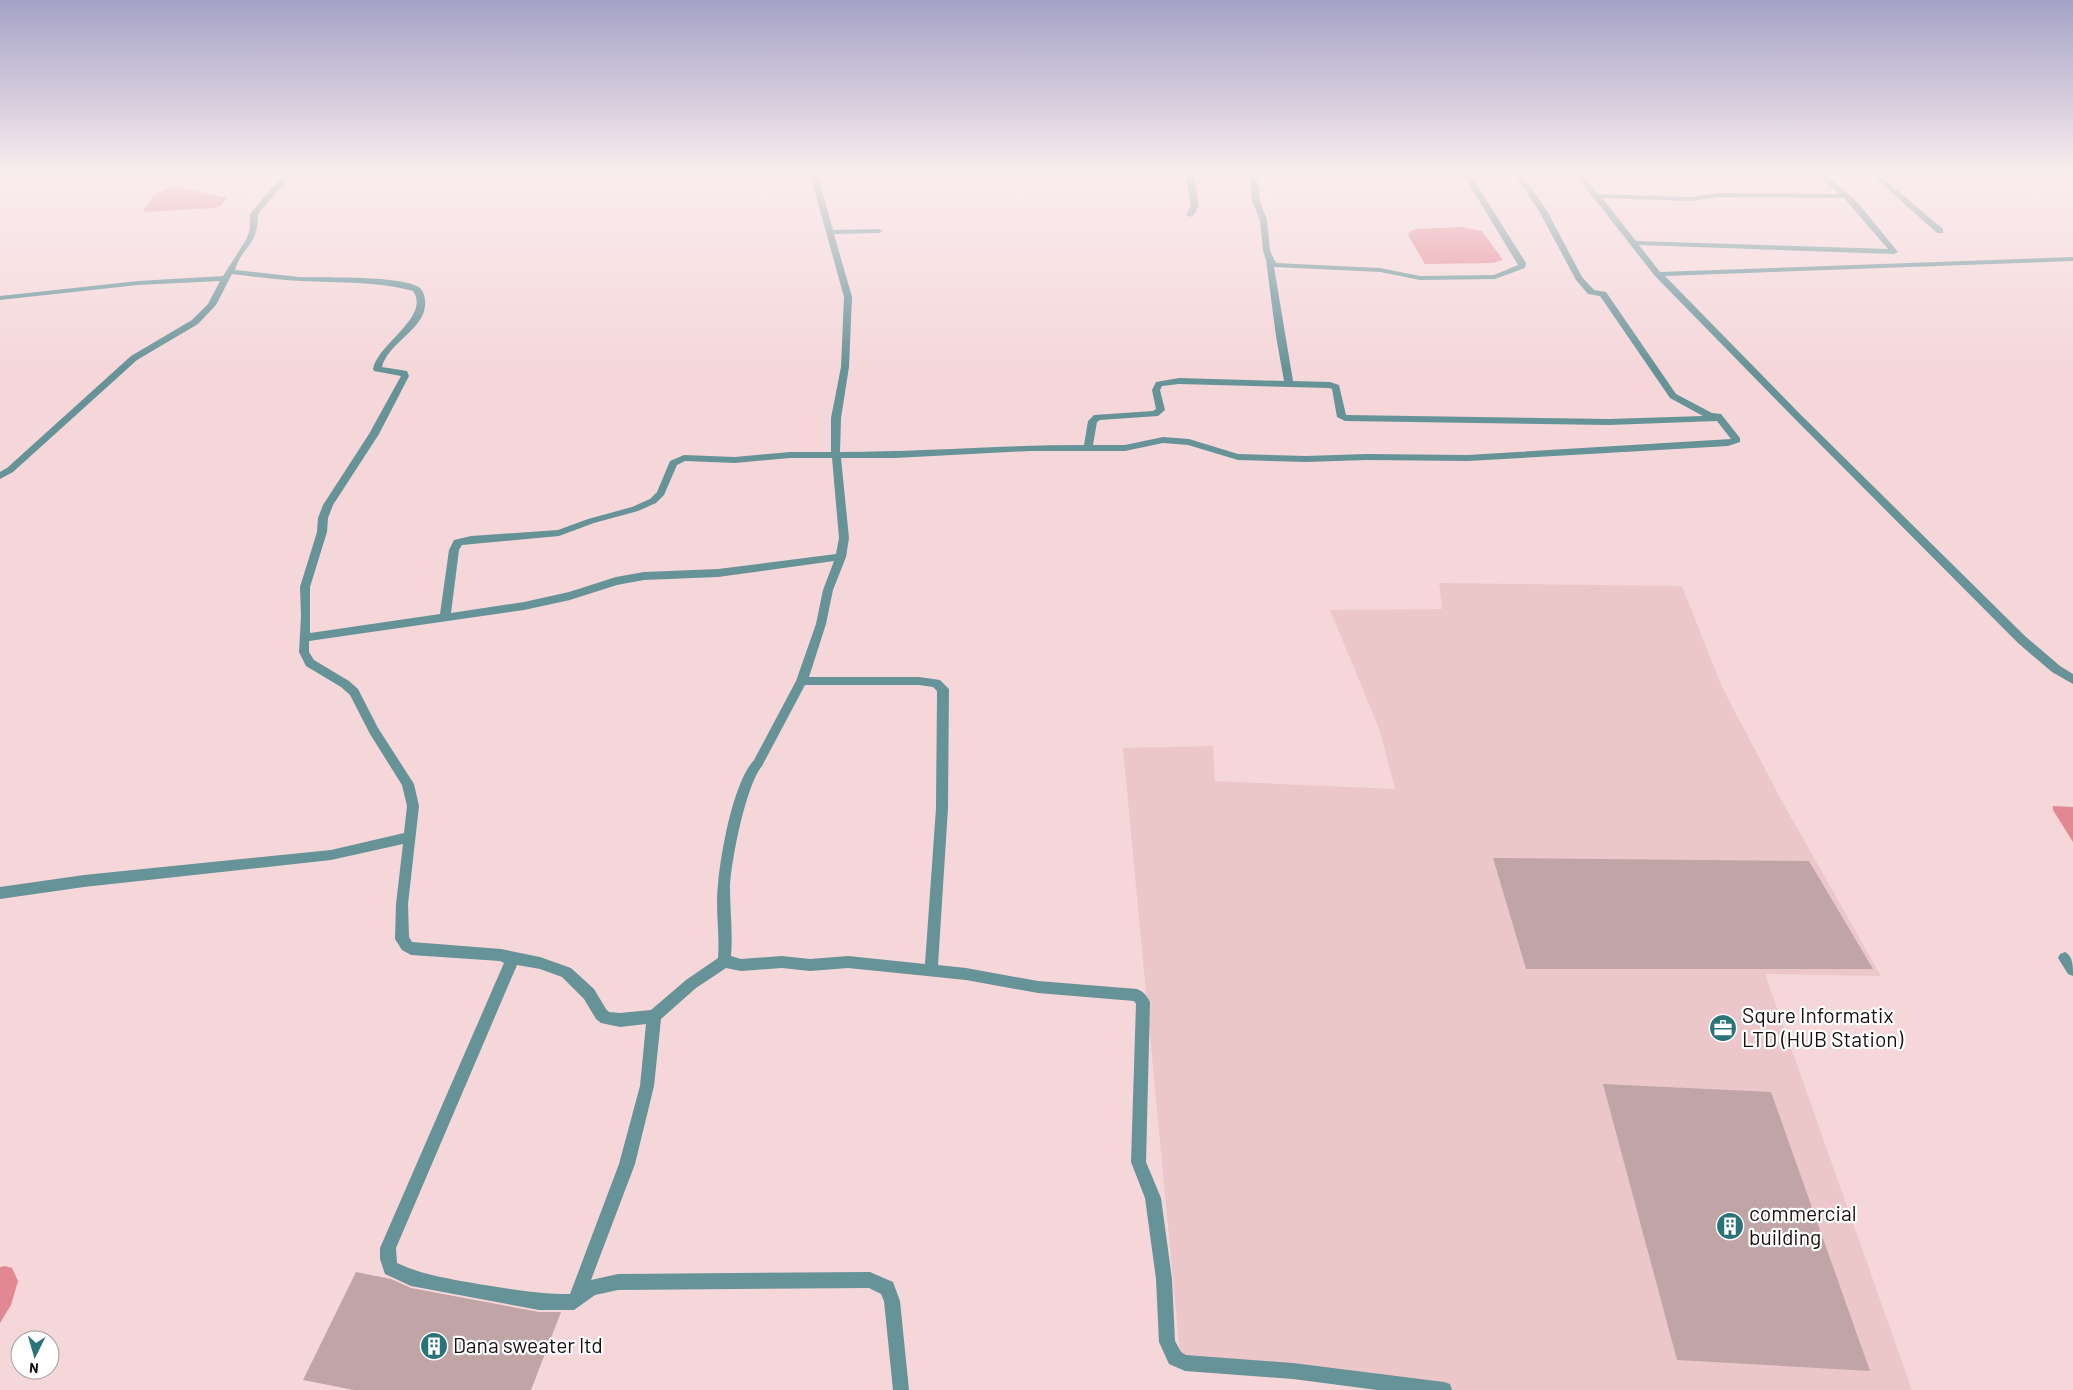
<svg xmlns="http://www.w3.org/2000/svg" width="2073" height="1390" font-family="Barlow,sans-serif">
  <rect width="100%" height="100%" fill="#f5d7da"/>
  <!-- built -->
  <path fill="#ecc7ca" d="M 1439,583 L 1682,586 L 1723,689 L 1783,803 L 1881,976 L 1765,974 L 1912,1390 L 1434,1390 L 1181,1365 L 1123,748 L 1213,746 L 1215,781 L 1395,789 L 1380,731 L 1330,610 L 1442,609 Z"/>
  <!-- water -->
  <g fill="#e28893">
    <path d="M 172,186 L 227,198 L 220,206 L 213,208 L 146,212 L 143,211 L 154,195 Z"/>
    <path d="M 1462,227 L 1482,231 L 1503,260 L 1492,263 L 1425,264 L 1408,235 L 1410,231 L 1417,229 Z"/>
    <path d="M 2053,806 L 2073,807 L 2073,842 L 2053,810 Z"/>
    <path d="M 5,1266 L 12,1268 L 18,1281 L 11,1305 L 0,1323 L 0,1267 Z"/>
  </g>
  <!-- building -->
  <g fill="#c0a4a6">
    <path d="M 1493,858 L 1809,861 L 1873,969 L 1526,969 Z"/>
    <path d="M 1603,1084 L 1771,1092 L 1870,1371 L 1677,1360 Z"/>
    <path d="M 356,1272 L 391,1279 L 411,1288 L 539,1312 L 561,1312 L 531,1390 L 354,1390 L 303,1380 Z"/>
  </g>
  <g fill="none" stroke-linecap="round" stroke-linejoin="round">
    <!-- minor -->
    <g fill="#669397" fill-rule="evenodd">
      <path d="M 284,174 L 292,174 L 258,214 C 258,247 242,246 235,270 C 256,272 278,275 299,277 C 324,278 403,275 420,288 C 424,291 426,301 425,306 C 423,330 388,343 382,367 L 407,371 L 409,376 L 379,434 L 333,505 L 328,518 L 327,532 L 310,587 L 310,633 L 440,614 L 449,550 L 454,540 L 471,536 L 558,530 L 588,519 L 632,507 L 650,499 L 657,492 L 670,461 L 684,455 L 735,457 L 790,452 L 831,452 L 831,418 L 841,367 L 844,297 L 810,174 L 817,174 L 833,230 L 879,229 L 883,231 L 879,233 L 834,234 L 852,297 L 849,367 L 841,418 L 840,452 C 922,452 1003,445 1084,445 L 1088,421 L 1094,415 L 1153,411 L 1156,409 L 1152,390 L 1156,382 L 1179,378 L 1284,381 L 1276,336 L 1266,260 L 1263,251 L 1260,220 L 1252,201 L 1251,183 L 1247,174 L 1253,174 L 1258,183 L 1260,201 L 1267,220 L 1270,251 L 1276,263 L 1380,268 L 1420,276 L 1494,275 L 1518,265 L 1463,174 L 1470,174 L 1526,263 L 1525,268 L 1495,279 L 1420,280 L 1380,272 L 1274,267 L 1293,381 L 1330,382 L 1339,385 L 1346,415 L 1609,419 L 1703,416 L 1670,398 L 1600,296 L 1588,294 L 1576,280 L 1538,209 L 1514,174 L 1521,174 L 1546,209 L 1582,277 L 1594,290 L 1606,292 L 1676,394 L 1712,413 L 1721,414 L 1740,438 L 1740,442 L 1728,446 L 1468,461 L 1366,460 L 1306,462 L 1238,460 L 1188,445 L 1163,443 L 1125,451 L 1030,451 L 895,458 L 841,458 L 849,538 L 846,557 L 833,590 L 826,624 L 809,677 L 919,677 L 940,680 L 949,689 L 948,808 L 938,965 L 966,968 L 1038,981 L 1137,989 C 1143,991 1147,996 1150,1002 L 1146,1162 L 1161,1198 L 1172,1279 L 1175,1341 L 1181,1352 L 1186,1355 L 1293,1363 L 1444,1382 L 1450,1384 L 1452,1390 L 1377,1390 L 1293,1379 L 1185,1371 L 1169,1364 L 1159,1342 L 1156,1279 L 1145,1198 L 1131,1162 L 1136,1004 L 1134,1001 L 1038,993 L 966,980 L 848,968 L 810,971 L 782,968 L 741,971 L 726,968 L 696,988 L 661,1019 L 654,1086 L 635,1164 L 591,1280 L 618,1274 L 870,1272 L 893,1282 L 900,1301 L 909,1390 L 893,1390 L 884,1301 L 881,1294 L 869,1288 L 618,1290 L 595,1295 L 574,1310 L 539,1310 L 411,1286 L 385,1274 L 380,1259 L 380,1248 L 504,963 L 500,961 L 411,955 L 402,950 L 395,939 L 396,904 L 403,844 L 331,860 L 84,887 L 0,899 L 0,887 L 84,875 L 331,850 L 404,833 L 407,806 L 402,785 L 370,734 L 350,695 L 341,687 L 306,666 L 299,652 L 301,616 L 300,587 L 317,532 L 318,518 L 323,505 L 369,434 L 401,376 L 374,371 L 373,369 C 378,343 431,317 413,291 C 377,281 339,283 301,281 C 278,280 255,277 232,274 L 216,305 L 198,324 L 137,360 L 13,472 L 0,479 L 0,472 L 7,468 L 131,356 L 192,320 L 208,304 L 220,281 L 138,285 L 0,300 L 0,296 L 138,281 L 223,276 L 246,240 L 250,229 L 250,214 ZM 1179,384 L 1329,388 L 1332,389 L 1337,417 L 1345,421 L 1609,425 L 1717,421 L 1731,439 L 1468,455 L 1366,454 L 1306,456 L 1238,454 L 1189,439 L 1163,437 L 1125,445 L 1093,445 L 1097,422 L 1100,420 L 1158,416 L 1165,410 L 1160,390 L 1162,386 ZM 790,458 L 832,458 L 839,538 L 836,554 L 718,569 L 644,572 L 616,577 L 569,592 L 524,602 L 451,613 L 459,550 L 462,545 L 559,536 L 594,523 L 638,511 L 656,503 L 664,495 L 677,465 L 685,461 L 735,463 ZM 834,561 L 823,590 L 816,624 L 796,681 L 754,760 C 733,783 721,852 718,884 C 715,909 720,933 718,958 L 686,980 L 651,1010 L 620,1013 L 609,1012 L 606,1009 L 594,989 L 571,968 L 540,957 L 501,949 L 412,942 L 409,937 L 408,904 L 419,806 L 414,784 L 378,728 L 358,689 L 349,681 L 314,660 L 309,652 L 309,641 L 524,610 L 570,600 L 617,585 L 644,580 L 718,577 ZM 805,685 L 919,685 L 933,687 L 937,691 L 936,808 L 925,964 L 848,956 L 810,959 L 782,956 L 741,959 L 731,956 C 733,933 730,911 730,888 C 731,861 746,785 762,766 ZM 517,965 L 540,969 L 562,977 L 584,999 L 596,1019 L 601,1023 L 620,1027 L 646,1024 L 640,1086 L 619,1164 L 570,1294 C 537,1294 510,1289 478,1284 C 451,1279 422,1275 397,1263 L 396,1248 Z"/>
      <path d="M 1185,174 L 1193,174 C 1195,187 1205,210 1190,217 L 1186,215 L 1191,206 Z"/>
      <path d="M 1575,174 L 1582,174 L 1598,194 L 1691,197 L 1719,193 L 1839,194 L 1818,174 L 1826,174 L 1858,203 L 1898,252 L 1894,254 L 1639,245 L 1660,272 L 2073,257 L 2073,261 L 1665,276 L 1799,413 L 2026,637 L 2060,666 L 2073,674 L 2073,684 L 2052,672 L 2018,643 L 1793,417 L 1655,276 ZM 1719,197 L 1844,198 L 1888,249 L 1636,241 L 1602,198 L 1691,201 Z"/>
      <path d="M 1871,174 L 1878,174 L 1943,229 L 1943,233 L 1937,233 Z"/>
      <path d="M 2065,952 C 2073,956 2073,966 2073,976 L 2068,974 L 2058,958 L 2060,954 Z"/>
    </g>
  </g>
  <!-- sky -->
  <linearGradient id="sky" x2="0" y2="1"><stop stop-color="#a5a2c6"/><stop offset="0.47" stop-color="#faedee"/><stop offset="1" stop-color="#faedee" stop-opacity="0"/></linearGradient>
  <rect width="2073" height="368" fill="url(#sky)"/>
  <!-- icons -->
  <defs>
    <g id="office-disc" transform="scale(1.4375)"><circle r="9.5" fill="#297379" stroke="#fff"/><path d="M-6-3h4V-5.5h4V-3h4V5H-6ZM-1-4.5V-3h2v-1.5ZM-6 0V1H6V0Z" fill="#fff"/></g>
    <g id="building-disc" transform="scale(1.4375)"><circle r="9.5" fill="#297379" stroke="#fff"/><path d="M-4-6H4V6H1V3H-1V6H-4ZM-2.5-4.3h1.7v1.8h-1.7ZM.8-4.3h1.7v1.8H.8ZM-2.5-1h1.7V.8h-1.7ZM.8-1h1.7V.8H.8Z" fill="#fff"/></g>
  </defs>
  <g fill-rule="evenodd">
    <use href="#office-disc" x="1723" y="1028"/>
    <use href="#building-disc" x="1730" y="1226"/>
    <use href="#building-disc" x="434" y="1346"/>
  </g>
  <g text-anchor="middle" stroke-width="4.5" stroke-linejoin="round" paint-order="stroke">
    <!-- near-poi labels -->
    <g font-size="21" fill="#180f10" stroke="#fff" text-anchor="start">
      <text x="1742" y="1023">Squre Informatix<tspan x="1742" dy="24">LTD (HUB Station)</tspan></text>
      <text x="1749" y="1221">commercial<tspan x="1749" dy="24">building</tspan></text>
      <text x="453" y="1353">Dana sweater ltd</text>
    </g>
  </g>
  <!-- north arrow -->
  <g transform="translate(35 1355) rotate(185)"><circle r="24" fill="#ffffff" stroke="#a39f9f"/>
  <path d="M0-4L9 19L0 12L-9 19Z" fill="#297379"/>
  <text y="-8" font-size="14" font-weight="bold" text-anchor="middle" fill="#180f10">N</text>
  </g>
</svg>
